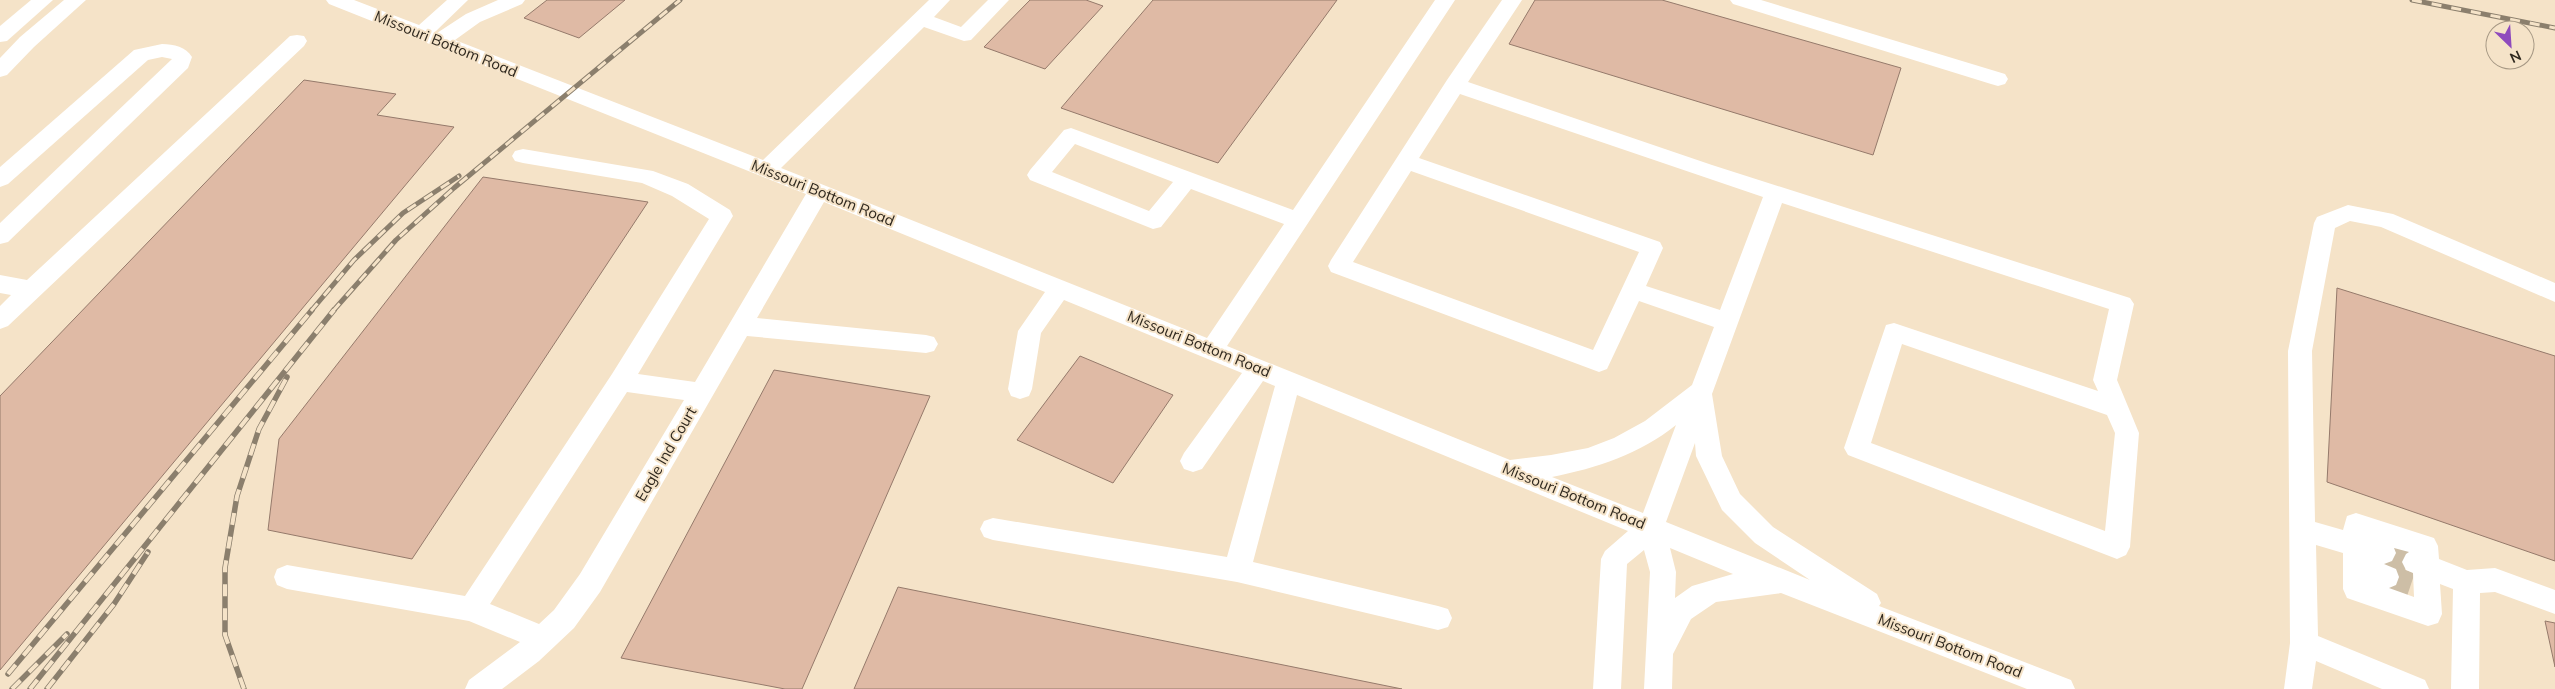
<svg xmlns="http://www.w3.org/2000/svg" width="2555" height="689" font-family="Mulish,sans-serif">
  <rect width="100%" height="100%" fill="#f5e3c8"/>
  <!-- building -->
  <g fill="#dfbaa5" stroke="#957a6b">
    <path d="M 547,0 L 625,0 L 579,38 L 524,18 Z"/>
    <path d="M 1030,0 L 1086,0 L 1103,6 L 1045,69 L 984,47 Z"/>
    <path d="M 1153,0 L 1337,0 L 1218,163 L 1061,108 Z"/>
    <path d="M 1535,0 L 1662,0 L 1901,68 L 1873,155 L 1509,44 Z"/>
    <path d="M 304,80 L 396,94 L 377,115 L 454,127 L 0,670 L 0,396 Z"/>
    <path d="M 483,177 L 648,202 L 412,559 L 268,530 L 279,439 Z"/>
    <path d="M 2337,288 L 2555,356 L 2555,561 L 2327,482 Z"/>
    <path d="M 1080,356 L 1173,395 L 1113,483 L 1017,440 Z"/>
    <path d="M 774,370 L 930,396 L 802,689 L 785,689 L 621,658 Z"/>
    <path d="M 898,587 L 1402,689 L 854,689 Z"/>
    <path d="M 2545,621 L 2555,623 L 2555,667 Z"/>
  </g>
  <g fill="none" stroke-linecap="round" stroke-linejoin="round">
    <!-- minor-tunnel -->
    <g stroke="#cdbea6" stroke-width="26" stroke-dasharray="26 13" stroke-linecap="butt">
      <path d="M 2383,553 L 2415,562"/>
      <path d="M 2386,577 L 2419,588"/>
    </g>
    <!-- minor -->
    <g fill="#fff" fill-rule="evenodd">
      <path d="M 31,0 L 53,0 L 7,41 L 0,42 L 0,26 Z"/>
      <path d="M 64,0 L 86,0 L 34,47 L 7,75 L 0,77 L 0,58 L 20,37 Z"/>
      <path d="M 326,0 L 354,0 L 419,25 L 447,0 L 468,0 L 435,32 L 437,33 L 466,14 L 498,0 L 525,0 L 522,4 L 480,22 L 455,40 L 763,160 L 929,0 L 950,0 L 934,17 L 961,27 L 988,0 L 1009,0 L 971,40 L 964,41 L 924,27 L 781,168 L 1207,338 L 1284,224 L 1191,189 L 1161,227 L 1153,229 L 1030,180 L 1027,175 L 1030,170 L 1064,130 L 1071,128 L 1293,210 L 1435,0 L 1455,0 L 1227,346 L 1510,460 L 1551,455 L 1588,448 L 1614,438 L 1645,421 L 1692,385 L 1714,327 L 1639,301 L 1607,369 L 1599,372 L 1331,272 L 1328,266 L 1331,260 L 1447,80 L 1502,0 L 1522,0 L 1468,82 L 1712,165 L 2130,298 L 2134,304 L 2117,380 L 2139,433 L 2130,547 L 2126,555 L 2117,559 L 1848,455 L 1844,448 L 1886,325 L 1894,323 L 2098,391 L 2093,380 L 2109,309 L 1782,203 L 1712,394 L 1722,456 L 1740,494 L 1773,527 L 1877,594 L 1881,603 L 1879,606 L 2071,680 L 2075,689 L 2027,689 L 1781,593 L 1716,602 L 1691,619 L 1673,654 L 1672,689 L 1644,689 L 1650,572 L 1644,550 L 1627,564 L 1621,689 L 1593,689 L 1601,559 L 1605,551 L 1628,531 L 1297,395 L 1253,562 L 1438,606 L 1448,609 L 1452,618 L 1448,627 L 1438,630 L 1237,582 L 993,540 L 984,537 L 980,529 L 984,521 L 993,518 L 1227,557 L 1275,386 L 1263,381 L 1202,469 L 1193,472 L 1184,469 L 1180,461 L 1184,453 L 1242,373 L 1064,300 L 1041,333 L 1032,389 L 1029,396 L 1020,399 L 1011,396 L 1008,389 L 1018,331 L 1045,292 L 824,202 L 757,318 L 926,335 L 934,337 L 938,344 L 934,351 L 926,353 L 747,336 L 600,592 L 574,628 L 539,661 L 502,689 L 465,689 L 469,680 L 520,642 L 469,621 L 287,589 L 277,585 L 274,577 L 277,569 L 287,565 L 465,596 L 612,374 L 709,219 L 672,196 L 642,183 L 523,163 L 515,161 L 512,156 L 515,151 L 523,149 L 653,171 L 688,184 L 730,210 L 733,216 L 638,374 L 695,382 L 806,194 L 329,4 ZM 1460,94 L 1763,197 L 1720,310 L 1646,286 L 1663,248 L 1660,242 L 1419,158 ZM 1075,144 L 1173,182 L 1149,211 L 1052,172 ZM 1411,171 L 1639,252 L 1593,350 L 1353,262 ZM 1902,344 L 2107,415 L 2115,433 L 2105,531 L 1871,443 ZM 627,392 L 684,400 L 580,574 L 554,610 L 539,624 L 490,604 ZM 1676,425 L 1643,513 L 1552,477 C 1597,468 1640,454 1676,425 ZM 1695,443 L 1696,456 L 1722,510 L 1755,543 L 1810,580 L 1666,522 ZM 1670,548 L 1733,574 L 1692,586 L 1675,598 L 1676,572 Z"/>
      <path d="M 1730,0 L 1761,0 L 2005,74 L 2008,79 L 2005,84 L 1998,86 L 1991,84 L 1733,4 Z"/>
      <path d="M 297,35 L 304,36 L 307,41 L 304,46 L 8,326 L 0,329 L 0,306 L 11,295 L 0,293 L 0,275 L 27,280 L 290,36 Z"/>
      <path d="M 162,44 C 174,44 186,47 192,57 L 188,68 L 8,242 L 0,244 L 0,223 L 172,59 L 162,57 L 148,60 L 8,184 L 0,187 L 0,167 L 134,50 Z"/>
      <path d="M 2348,205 L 2393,214 L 2555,283 L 2555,302 L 2381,227 L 2350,221 L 2335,228 L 2312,351 L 2315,522 L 2343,530 L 2347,516 L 2356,513 L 2434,538 L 2438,546 L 2439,559 L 2467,570 L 2495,568 L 2555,590 L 2555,614 L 2495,592 L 2480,593 L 2479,689 L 2451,689 L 2453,589 L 2440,584 L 2442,614 L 2438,623 L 2428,626 L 2347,598 L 2343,589 L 2343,553 L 2316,545 L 2318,636 L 2425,680 L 2429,689 L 2382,689 L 2316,661 L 2312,689 L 2284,689 L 2290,643 L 2288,351 L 2314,223 L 2317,217 ZM 2394,548 L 2409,552 L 2406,554 L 2402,562 L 2406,570 L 2413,573 L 2414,597 L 2389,588 L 2396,585 L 2399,577 L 2396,569 L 2384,564 L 2392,561 L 2396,553 Z"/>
    </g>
    <!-- rail-far1 casing -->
    <g stroke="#8b7f6d" stroke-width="5">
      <g id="rail-far1">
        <path d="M 2412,0 L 2555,28"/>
        <path d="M 311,311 L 354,260 L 403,213 L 459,176"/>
        <path d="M 333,311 L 396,240 L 454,188 L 680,0"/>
      </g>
    </g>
    <!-- rail casing -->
    <g stroke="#8b7f6d" stroke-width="5.5">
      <g id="rail">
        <path d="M 8,674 L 312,310"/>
        <path d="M 12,689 L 67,634"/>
        <path d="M 30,689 L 334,310"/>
        <path d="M 47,689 L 114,604 L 148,552"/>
        <path d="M 244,689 L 225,635 L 225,568 L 237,496 L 259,429 L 287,377"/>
      </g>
    </g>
    <!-- rail-far1 -->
    <use href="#rail-far1" stroke="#f5e3c8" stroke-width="3" stroke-dasharray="10" stroke-linecap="butt"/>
    <!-- rail -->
    <use href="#rail" stroke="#f5e3c8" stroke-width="4" stroke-dasharray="12" stroke-linecap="butt"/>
  </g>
  <g text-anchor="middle" stroke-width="4" stroke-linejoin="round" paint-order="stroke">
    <!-- street labels -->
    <g font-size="15" fill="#2f281e" stroke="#f5e3c8">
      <text transform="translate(446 44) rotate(22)" y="5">Missouri Bottom Road</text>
      <text transform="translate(823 193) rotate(22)" y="5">Missouri Bottom Road</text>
      <text transform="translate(1199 344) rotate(22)" y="5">Missouri Bottom Road</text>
      <text transform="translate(666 454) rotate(-60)" y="5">Eagle Ind Court</text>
      <text transform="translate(1574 496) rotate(22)" y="5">Missouri Bottom Road</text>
      <text transform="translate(1950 646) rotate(21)" y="5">Missouri Bottom Road</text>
    </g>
  </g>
  <!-- north arrow -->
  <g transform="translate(2510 45) rotate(155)"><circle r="24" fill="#f5e3c8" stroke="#a69884"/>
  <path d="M0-4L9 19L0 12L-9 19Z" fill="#8f4abd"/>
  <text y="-8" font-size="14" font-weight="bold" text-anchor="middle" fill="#2f281e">N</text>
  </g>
</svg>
